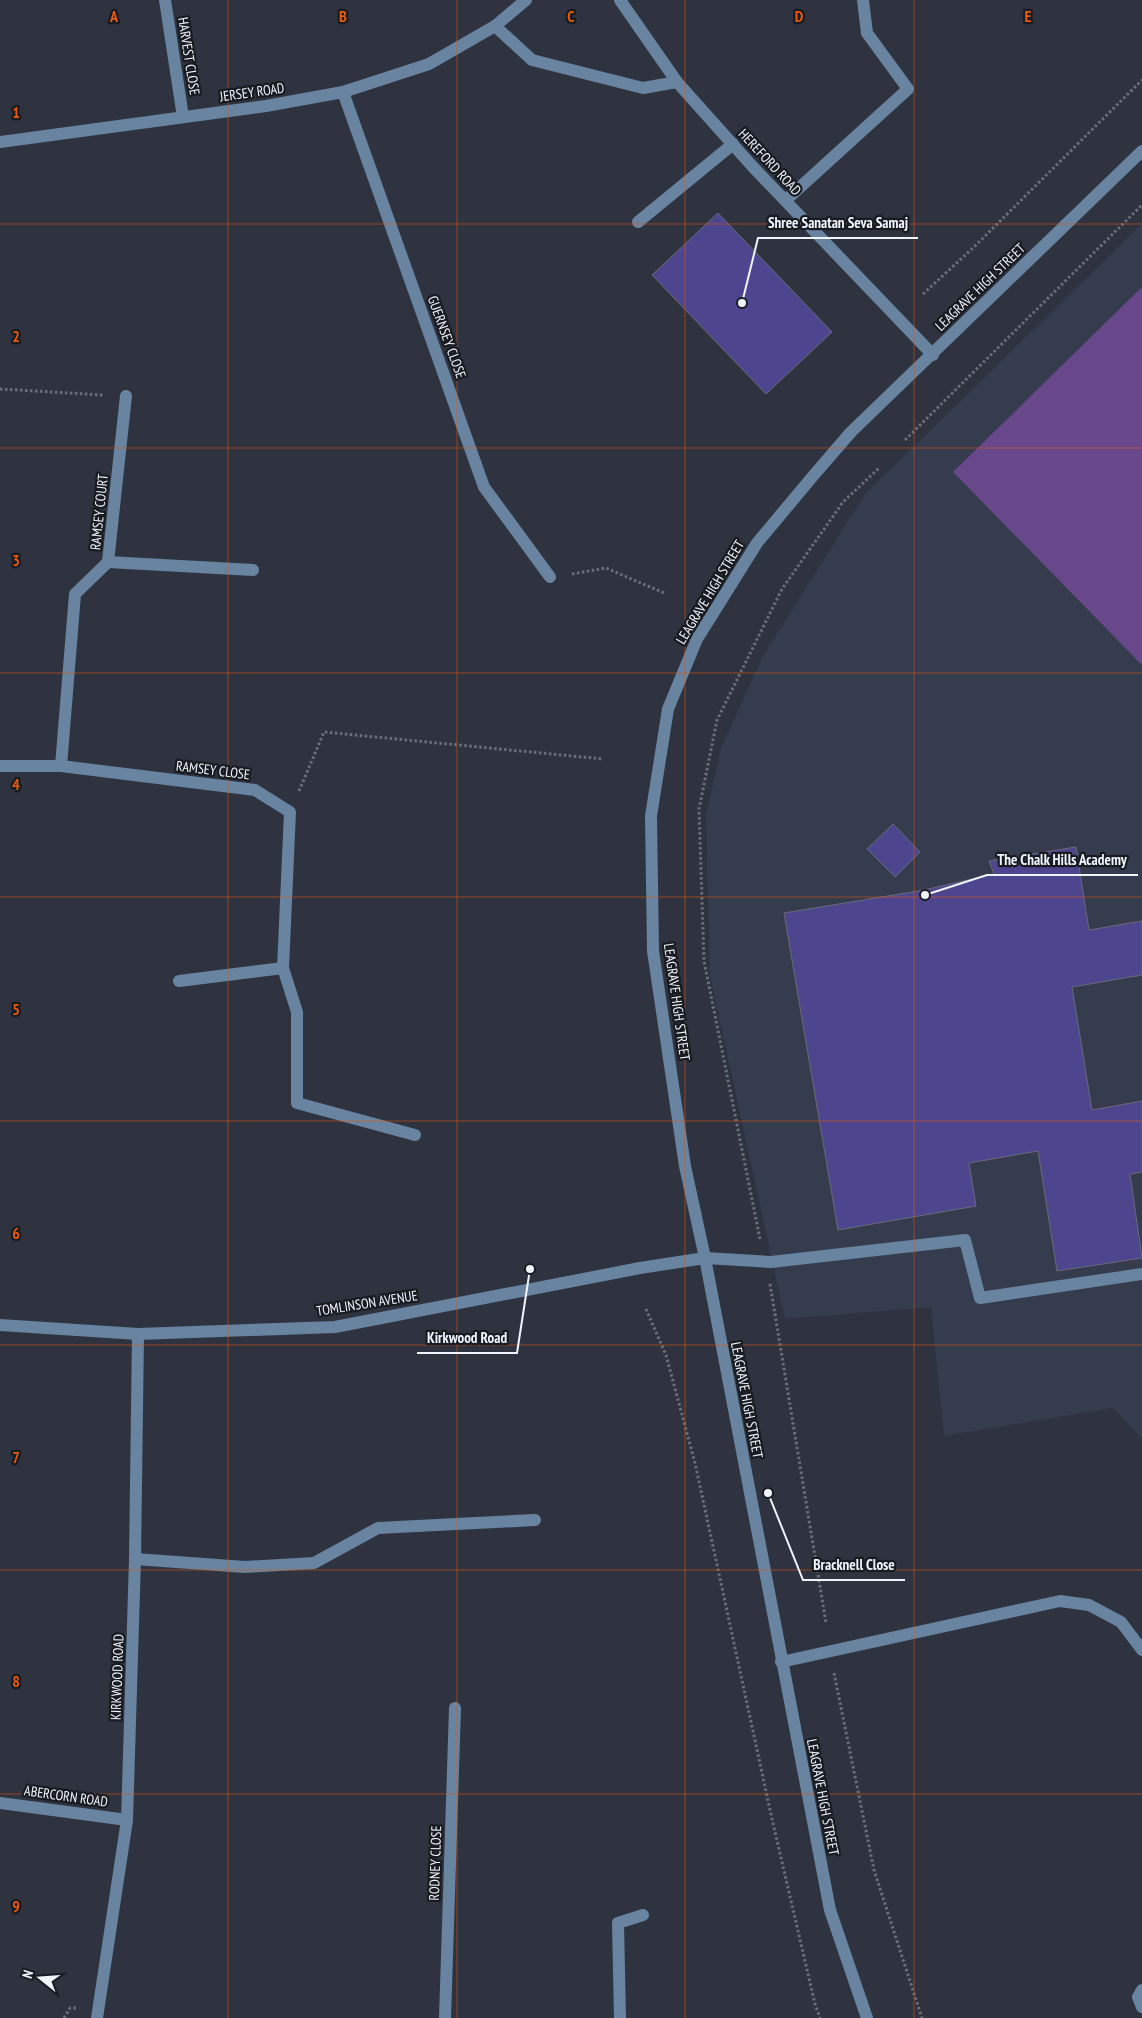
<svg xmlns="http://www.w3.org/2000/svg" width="1142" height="2018" font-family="'PT Sans Narrow',sans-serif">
  <rect width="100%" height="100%" fill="#2e333f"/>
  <!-- built -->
  <path fill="#353c4e" d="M 1142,224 L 1142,1439 L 1113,1408 L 944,1436 L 931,1307 L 785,1319 L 710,976 L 706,815 L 721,748 L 762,658 L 865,494 Z"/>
  <!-- green -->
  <path fill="#68478b" d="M 1142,287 L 1142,665 L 953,472 Z"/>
  <!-- building -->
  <g fill="#4e458f" stroke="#6a6a78">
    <path d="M 718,213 L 832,332 L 766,394 L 652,275 Z"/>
    <path d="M 893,824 L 920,852 L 895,877 L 867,849 Z"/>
    <path d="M 1076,847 L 1089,930 L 1142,921 L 1142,975 L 1072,987 L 1092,1110 L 1142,1101 L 1142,1172 L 1130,1174 L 1142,1258 L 1057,1271 L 1038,1151 L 969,1163 L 976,1206 L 838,1230 L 784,913 L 924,890 L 994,874 L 989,861 Z"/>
  </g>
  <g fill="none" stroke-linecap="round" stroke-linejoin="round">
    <!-- path -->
    <g stroke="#6a6f79" stroke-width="3" stroke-dasharray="2.5 2.5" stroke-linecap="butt">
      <path d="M 923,294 L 974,247 L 1142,80"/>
      <path d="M 0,389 L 103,395"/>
      <path d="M 905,440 L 1142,205"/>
      <path d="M 572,574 L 606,568 L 664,593"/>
      <path d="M 299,791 L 324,732 L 603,759"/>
      <path d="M 760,1239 L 704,961 L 699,809 L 717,720 L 782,589 L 843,502 L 879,468"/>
      <path d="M 770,1284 L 826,1623"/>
      <path d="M 646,1309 L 666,1355 L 695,1463 L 772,1819 L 815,2004 L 820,2018"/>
      <path d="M 834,1673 L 874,1870 L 922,2018"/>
      <path d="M 64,2018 L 70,2008 L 77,2008"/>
    </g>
    <!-- minor -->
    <g stroke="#6884a0" stroke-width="12">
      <path d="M 165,0 L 183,117"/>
      <path d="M 620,0 L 677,82 L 753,167 L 933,355"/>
      <path d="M 495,26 L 526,0"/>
      <path d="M 343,92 L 484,487 L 550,577"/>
      <path d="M 0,142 L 266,106 L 343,92 L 429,64 L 495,26 L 532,60 L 643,88 L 677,82"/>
      <path d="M 786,200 L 908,89 L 867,33 L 863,0"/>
      <path d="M 638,222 L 733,144"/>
      <path d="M 108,562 L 253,570"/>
      <path d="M 0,766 L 61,766 L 255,790 L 290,812 L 283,968 L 297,1012 L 297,1103 L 415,1135"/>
      <path d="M 61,766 L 75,594 L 108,562 L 126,396"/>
      <path d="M 179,981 L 283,968"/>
      <path d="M 0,1325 L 138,1334 L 335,1327 L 640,1268 L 705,1258 L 771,1262 L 965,1240 L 980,1298 L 1142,1274"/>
      <path d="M 135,1559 L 245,1567 L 314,1563 L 378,1528 L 535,1520"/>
      <path d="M 781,1662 L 1060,1601 L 1089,1605 L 1121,1622 L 1142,1650"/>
      <path d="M 0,1803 L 127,1820"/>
      <path d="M 1142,1990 L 1138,1997 L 1142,2007"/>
      <path d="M 97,2018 L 127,1820 L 135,1559 L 138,1334"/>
      <path d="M 445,2018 L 455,1708"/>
      <path d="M 620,2018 L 618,1923 L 643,1915"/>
      <path d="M 867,2018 L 830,1910 L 705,1258 L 685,1166 L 653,951 L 651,816 L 668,709 L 697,639 L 757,543 L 813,476 L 851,432 L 1142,151"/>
    </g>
  </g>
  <!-- grid -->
  <path fill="none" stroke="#e8590c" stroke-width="1" stroke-opacity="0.55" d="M 228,0 L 228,2018M 457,0 L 457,2018M 685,0 L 685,2018M 914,0 L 914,2018M 0,224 L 1142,224M 0,448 L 1142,448M 0,673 L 1142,673M 0,897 L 1142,897M 0,1121 L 1142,1121M 0,1345 L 1142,1345M 0,1570 L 1142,1570M 0,1794 L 1142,1794"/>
  <g text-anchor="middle" stroke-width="4.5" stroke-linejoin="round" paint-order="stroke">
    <!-- street labels -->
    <g font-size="14" fill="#f0f4fc" stroke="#181b20">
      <text transform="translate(189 56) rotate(81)" y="5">HARVEST CLOSE</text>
      <text transform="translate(252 92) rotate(-8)" y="5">JERSEY ROAD</text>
      <text transform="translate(770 162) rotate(47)" y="5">HEREFORD ROAD</text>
      <text transform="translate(980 287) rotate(-44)" y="5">LEAGRAVE HIGH STREET</text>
      <text transform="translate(447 337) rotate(70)" y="5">GUERNSEY CLOSE</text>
      <text transform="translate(99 512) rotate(-84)" y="5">RAMSEY COURT</text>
      <text transform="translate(710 592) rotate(-59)" y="5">LEAGRAVE HIGH STREET</text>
      <text transform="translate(213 770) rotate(7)" y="5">RAMSEY CLOSE</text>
      <text transform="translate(677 1002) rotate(82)" y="5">LEAGRAVE HIGH STREET</text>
      <text transform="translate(367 1303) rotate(-9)" y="5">TOMLINSON AVENUE</text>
      <text transform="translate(747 1400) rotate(79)" y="5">LEAGRAVE HIGH STREET</text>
      <text transform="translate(117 1677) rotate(-88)" y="5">KIRKWOOD ROAD</text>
      <text transform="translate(66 1796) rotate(8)" y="5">ABERCORN ROAD</text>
      <text transform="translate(823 1797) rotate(79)" y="5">LEAGRAVE HIGH STREET</text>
      <text transform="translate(435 1863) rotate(-88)" y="5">RODNEY CLOSE</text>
    </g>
  </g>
  <g font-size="16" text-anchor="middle" font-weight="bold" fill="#e8590c" stroke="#181b20" stroke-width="4.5" stroke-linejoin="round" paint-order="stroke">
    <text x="114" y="22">A</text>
    <text x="343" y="22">B</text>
    <text x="571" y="22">C</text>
    <text x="799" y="22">D</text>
    <text x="1028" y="22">E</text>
    <text x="16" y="118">1</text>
    <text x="16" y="342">2</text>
    <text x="16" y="566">3</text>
    <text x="16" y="790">4</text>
    <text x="16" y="1015">5</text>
    <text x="16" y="1239">6</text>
    <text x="16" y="1463">7</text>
    <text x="16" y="1687">8</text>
    <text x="16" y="1912">9</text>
  </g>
  <!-- callouts -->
  <path fill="none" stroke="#f0f4fc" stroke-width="2" d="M742 303L758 238H918M925 895L987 875H1138M530 1269L517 1353H417M768 1493L803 1580H905"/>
  <g fill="#f0f4fc" stroke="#181b20" stroke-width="2">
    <circle cx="742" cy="303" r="5"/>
    <circle cx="925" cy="895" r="5"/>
    <circle cx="530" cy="1269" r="5"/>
    <circle cx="768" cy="1493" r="5"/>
  </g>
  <g font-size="15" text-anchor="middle" font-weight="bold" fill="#f0f4fc" stroke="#181b20" stroke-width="4.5" stroke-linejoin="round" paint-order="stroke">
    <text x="838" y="228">Shree Sanatan Seva Samaj</text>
    <text x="1062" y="865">The Chalk Hills Academy</text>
    <text x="467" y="1343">Kirkwood Road</text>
    <text x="854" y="1570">Bracknell Close</text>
  </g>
  <!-- north arrow -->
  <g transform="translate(40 1978) rotate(287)" stroke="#181b20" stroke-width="4" paint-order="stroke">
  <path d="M0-4L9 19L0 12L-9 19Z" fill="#f0f4fc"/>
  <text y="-8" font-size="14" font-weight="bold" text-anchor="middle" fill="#f0f4fc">N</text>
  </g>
</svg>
